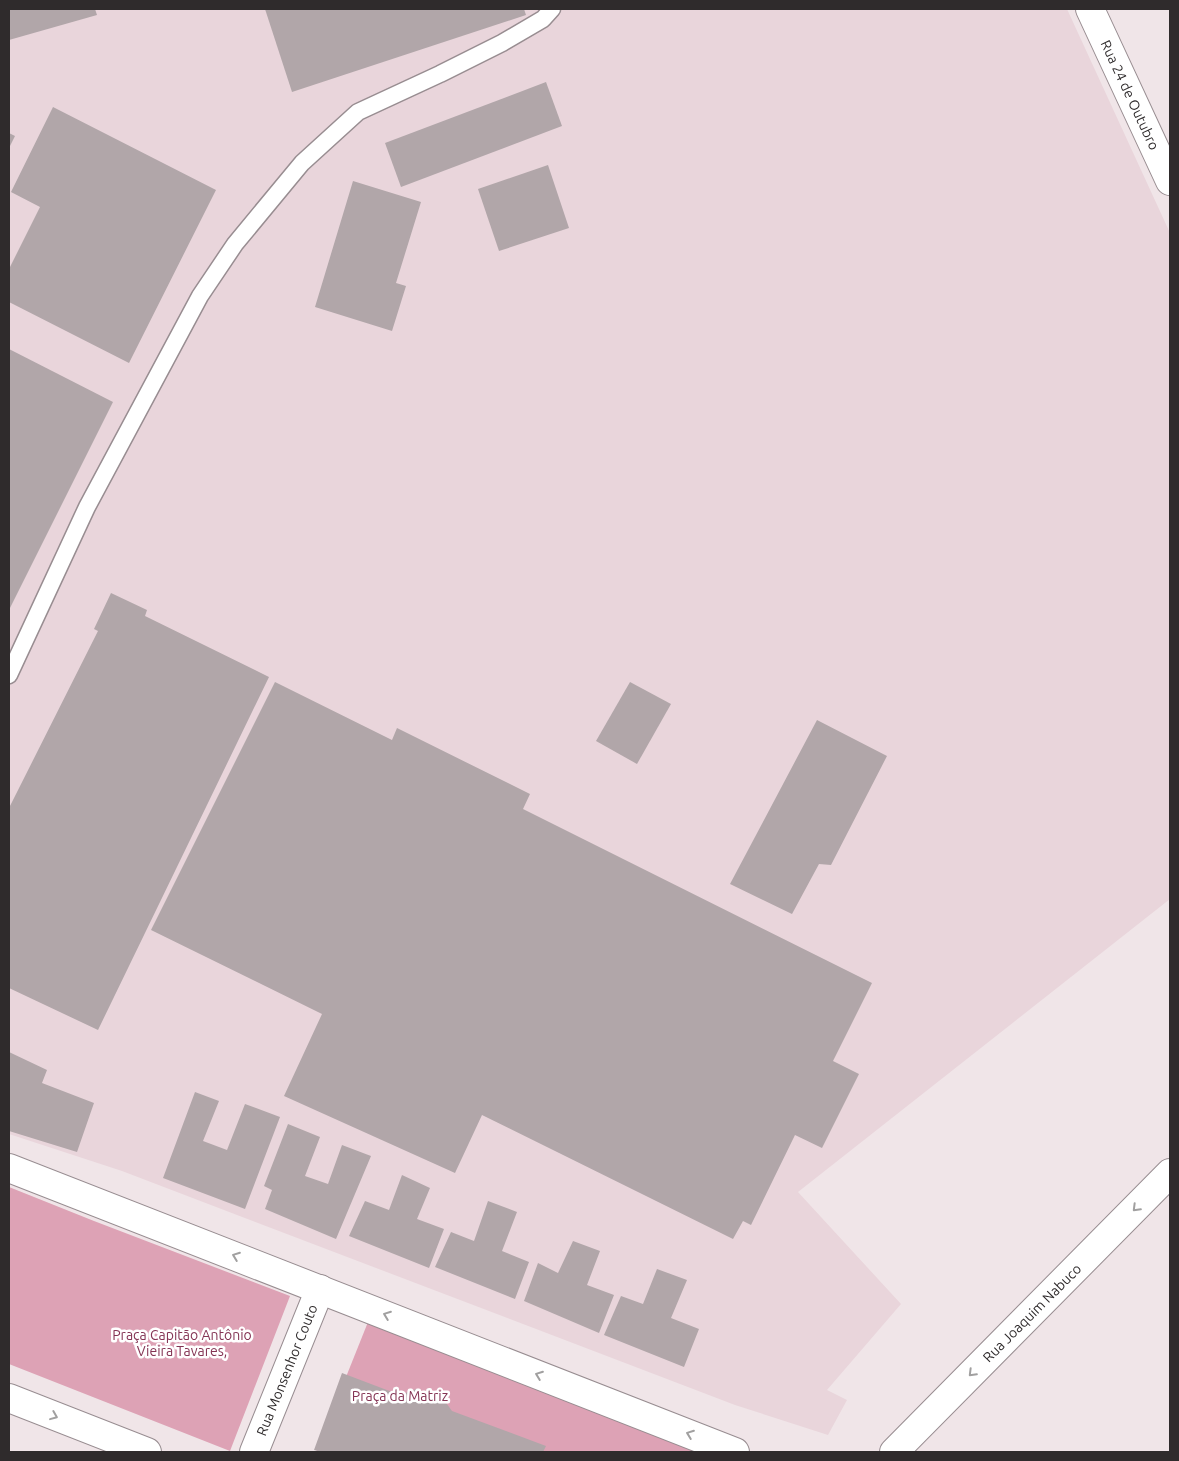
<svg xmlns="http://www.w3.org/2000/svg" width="1179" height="1461" font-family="Ubuntu,sans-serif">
  <rect width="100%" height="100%" fill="#f0e5e8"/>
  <!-- built -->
  <path fill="#e9d5db" d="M 9,9 L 1067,9 L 1170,233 L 1170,899 L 798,1192 L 901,1304 L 827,1390 L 847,1400 L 828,1435 L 735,1405 L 122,1171 L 9,1134 Z"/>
  <!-- green -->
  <g fill="#dda2b5">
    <path d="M 9,1187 L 94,1221 L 290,1296 L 230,1451 L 9,1364 Z"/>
    <path d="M 368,1322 L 698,1452 L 316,1452 Z"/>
  </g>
  <!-- building -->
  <g fill="#b1a6a9">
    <path d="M 9,9 L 95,9 L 97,15 L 9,40 Z"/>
    <path d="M 265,9 L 524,9 L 526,15 L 292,92 Z"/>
    <path d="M 546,82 L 562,126 L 401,187 L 385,143 Z"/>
    <path d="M 53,107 L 216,190 L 129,363 L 9,302 L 9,269 L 40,207 L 11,192 Z"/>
    <path d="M 9,133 L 15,136 L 9,148 Z"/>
    <path d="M 548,165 L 569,228 L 499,251 L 478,189 Z"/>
    <path d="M 353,181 L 421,202 L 396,283 L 406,286 L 392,331 L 315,307 Z"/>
    <path d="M 9,349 L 113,402 L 9,610 Z"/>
    <path d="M 111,593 L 147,610 L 145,616 L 269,677 L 98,1030 L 9,988 L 9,808 L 98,631 L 94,629 Z"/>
    <path d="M 275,682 L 392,740 L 397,728 L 530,794 L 523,809 L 872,983 L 833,1061 L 859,1074 L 822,1148 L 795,1135 L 751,1225 L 743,1221 L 733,1239 L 482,1115 L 455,1173 L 284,1096 L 322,1014 L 151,930 Z"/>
    <path d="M 630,682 L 671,704 L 637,764 L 596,741 Z"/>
    <path d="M 817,720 L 887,756 L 831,865 L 819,864 L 792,914 L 730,884 Z"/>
    <path d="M 9,1052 L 47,1070 L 42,1083 L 94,1103 L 77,1152 L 9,1131 Z"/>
    <path d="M 195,1092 L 219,1101 L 203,1141 L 227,1150 L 245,1104 L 280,1117 L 245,1209 L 163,1178 Z"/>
    <path d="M 288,1124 L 320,1137 L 305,1176 L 328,1184 L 342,1145 L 371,1156 L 336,1239 L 265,1209 L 272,1190 L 264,1186 Z"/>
    <path d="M 402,1175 L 430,1188 L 417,1219 L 444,1229 L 429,1268 L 349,1236 L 365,1201 L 389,1210 Z"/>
    <path d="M 488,1201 L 517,1212 L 502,1251 L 529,1262 L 515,1299 L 435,1267 L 451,1232 L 474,1241 Z"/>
    <path d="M 573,1241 L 600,1251 L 587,1285 L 614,1295 L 599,1333 L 524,1301 L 538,1263 L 558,1273 Z"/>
    <path d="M 657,1269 L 687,1280 L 671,1318 L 699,1329 L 684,1367 L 604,1335 L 621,1296 L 643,1304 Z"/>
    <path d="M 342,1373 L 400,1395 L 416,1389 L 444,1400 L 452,1411 L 546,1446 L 543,1452 L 322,1452 L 314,1450 Z"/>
  </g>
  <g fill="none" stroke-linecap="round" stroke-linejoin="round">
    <!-- lane casing -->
    <g stroke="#988d91" stroke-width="19">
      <path id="lane" d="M 9,675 L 87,507 L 200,296 L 235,244 L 302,163 L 358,112 L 440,74 L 502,43 L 543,19 L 552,9"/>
    </g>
    <!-- street casing -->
    <g stroke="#988d91" stroke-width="30">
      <g id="street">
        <path d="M 9,1398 L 147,1452"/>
        <path d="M 254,1452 L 320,1289"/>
      </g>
    </g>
    <!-- secondary casing -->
    <g stroke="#988d91" stroke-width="30">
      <g id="secondary">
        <path d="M 1090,9 L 1170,181"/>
        <path d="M 9,1168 L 735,1452"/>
        <path d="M 894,1452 L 1170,1173"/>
      </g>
    </g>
    <!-- lane -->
    <use href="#lane" stroke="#fff" stroke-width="16"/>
    <!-- street -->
    <use href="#street" stroke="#fff" stroke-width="28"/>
    <!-- secondary -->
    <use href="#secondary" stroke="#fff" stroke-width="28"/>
  </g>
  <!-- one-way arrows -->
  <defs><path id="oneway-chevron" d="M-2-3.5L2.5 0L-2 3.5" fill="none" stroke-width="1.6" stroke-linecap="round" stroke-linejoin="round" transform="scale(1.25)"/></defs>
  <g stroke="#a1a0a0">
    <use href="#oneway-chevron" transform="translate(1136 1208) rotate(135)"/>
    <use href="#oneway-chevron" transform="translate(236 1256) rotate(-159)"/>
    <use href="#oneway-chevron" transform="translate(387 1315) rotate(-159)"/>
    <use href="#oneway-chevron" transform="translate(972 1373) rotate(135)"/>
    <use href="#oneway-chevron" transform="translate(539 1375) rotate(-159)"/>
    <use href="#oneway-chevron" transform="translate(54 1416) rotate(22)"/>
    <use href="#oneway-chevron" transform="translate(690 1434) rotate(-159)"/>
  </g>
  <g text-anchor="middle" stroke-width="5" stroke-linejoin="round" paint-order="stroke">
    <!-- street labels -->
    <g font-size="14" fill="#2f2b2c" stroke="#fff">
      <text transform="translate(1130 95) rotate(65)" y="5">Rua 24 de Outubro</text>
      <text transform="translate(1032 1313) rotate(-45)" y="5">Rua Joaquim Nabuco</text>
      <text transform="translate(287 1370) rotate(-68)" y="5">Rua Monsenhor Couto</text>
    </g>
    <!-- park labels -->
    <g font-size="14" fill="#843454" stroke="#fff">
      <text x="182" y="1340">Praça Capitão Antônio<tspan x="182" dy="16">Vieira Tavares,</tspan></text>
      <text x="400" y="1401">Praça da Matriz</text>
    </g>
  </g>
  <!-- border -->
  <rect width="1179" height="1461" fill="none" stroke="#2f2b2c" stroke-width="20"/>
</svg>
